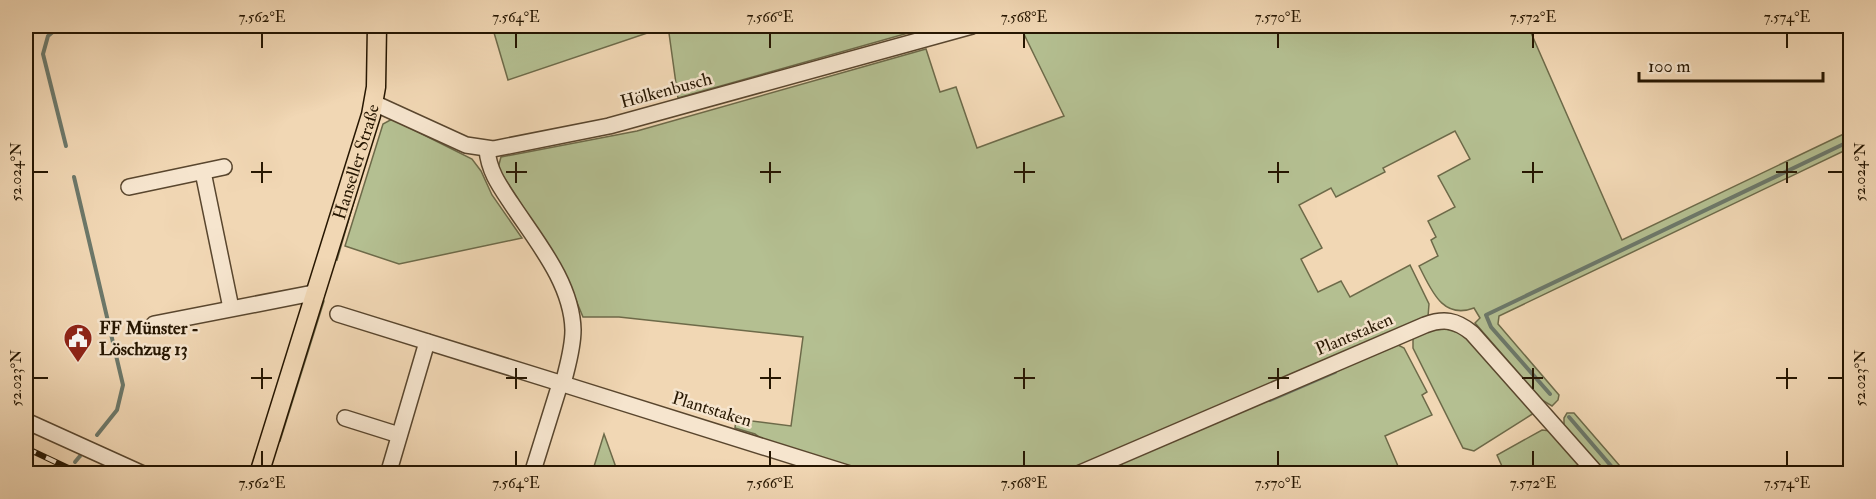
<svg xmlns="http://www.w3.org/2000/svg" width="1876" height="499" font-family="'IM FELL Double Pica',serif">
  <rect width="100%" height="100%" fill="#f1d7b4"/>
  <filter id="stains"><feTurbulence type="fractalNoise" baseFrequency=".00333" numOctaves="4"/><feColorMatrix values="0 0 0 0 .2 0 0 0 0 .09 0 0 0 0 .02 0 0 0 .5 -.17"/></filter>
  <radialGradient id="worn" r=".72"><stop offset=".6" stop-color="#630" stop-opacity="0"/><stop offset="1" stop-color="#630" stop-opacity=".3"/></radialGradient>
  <!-- green -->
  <g fill="#b4bf91" stroke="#6d6a49" stroke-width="1.5">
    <path d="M 492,26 L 933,26 L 678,98 L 668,26 L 508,80 Z"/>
    <path d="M 1020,26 L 1528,26 L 1622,240 L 1850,131 L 1850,148 L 1499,316 L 1498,324 L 1559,395 L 1558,400 L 1552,406 L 1542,400 L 1475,323 L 1480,318 L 1474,308 C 1442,320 1431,289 1419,266 L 1438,256 L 1431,240 L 1436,237 L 1428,221 L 1455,207 L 1438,176 L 1470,159 L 1455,131 L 1383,168 L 1385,172 L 1336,197 L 1331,188 L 1299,205 L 1322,248 L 1301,259 L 1318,292 L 1341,281 L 1350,297 L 1410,265 L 1429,304 L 1428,317 L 1068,474 L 866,473 L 771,446 L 755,434 L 735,428 L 736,419 L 791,426 L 803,337 L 619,317 L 583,317 L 564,271 L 498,168 L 501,157 L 637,131 L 926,49 L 940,92 L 956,87 L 977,148 L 1064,116 Z"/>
    <path d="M 392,119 L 472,159 L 481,171 L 492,195 L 522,238 L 399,264 L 345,246 L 383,124 Z"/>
    <path d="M 377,122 L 337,260 L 334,259 Z"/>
    <path d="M 321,300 L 324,301 L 280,441 L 277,440 Z"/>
    <path d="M 1446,329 L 1465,335 L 1534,413 L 1474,451 L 1463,448 L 1413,348 L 1413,338 L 1429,330 Z"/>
    <path d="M 1398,345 L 1404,348 L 1427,392 L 1422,395 L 1432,415 L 1385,436 L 1401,473 L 1254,474 L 1255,469 L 1236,474 L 1088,474 Z"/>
    <path d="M 1567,413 L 1574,413 L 1626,473 L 1606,473 L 1564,425 L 1564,418 Z"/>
    <path d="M 1542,430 L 1551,431 L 1589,473 L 1505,473 L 1497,455 Z"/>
    <path d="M 604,434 L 618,473 L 592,473 Z"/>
  </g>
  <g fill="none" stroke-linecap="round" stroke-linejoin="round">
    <!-- stream -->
    <g stroke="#6c786a" stroke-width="4">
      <path d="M 60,26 L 48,36 L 43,54 L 66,146"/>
      <path d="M 74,177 L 123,385 L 117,410 L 97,435"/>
      <path d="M 1550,394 L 1491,327 L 1486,315 L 1850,141"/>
      <path d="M 1270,400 L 1335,372"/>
      <path d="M 1569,417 L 1618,474"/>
      <path d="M 75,462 L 80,456"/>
      <path d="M 1098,474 L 1121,464"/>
    </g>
    <!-- minor casing -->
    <g stroke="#59462e" stroke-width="18">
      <g id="minor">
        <path d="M 374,103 L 466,145 L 493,149 L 609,126 L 972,26"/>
        <path d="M 487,150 C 489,171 499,185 511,203 C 536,241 572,283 573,330 C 573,349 567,367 563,384 L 850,474"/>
        <path d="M 203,172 L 231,308"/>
        <path d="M 129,187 L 224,167"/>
        <path d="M 338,314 L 563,384"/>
        <path d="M 154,324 L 308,294 L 316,295"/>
        <path d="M 345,418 L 399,435"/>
        <path d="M 26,421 L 143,474"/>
        <path d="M 389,471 L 427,342"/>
        <path d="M 532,474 L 560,384"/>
        <path d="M 1078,474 L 1425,325 C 1444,318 1456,320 1472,333 L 1597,474"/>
      </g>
    </g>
    <!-- major casing -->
    <g stroke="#261601" stroke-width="21">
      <g id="major">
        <path id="s1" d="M 259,474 L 371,115 L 376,87 L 377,26"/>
      </g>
    </g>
    <!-- minor -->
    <use href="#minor" stroke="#f6e5ce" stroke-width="15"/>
    <!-- major -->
    <use href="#major" stroke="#f1d7b4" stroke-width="18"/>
    <!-- rail casing -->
    <g stroke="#261601" stroke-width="6">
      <path id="rail" d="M 26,448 L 81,474"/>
    </g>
    <!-- rail -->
    <use href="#rail" stroke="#f6e5ce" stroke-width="4" stroke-dasharray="11" stroke-linecap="butt"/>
  </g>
  <!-- ticks -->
  <path fill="none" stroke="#261601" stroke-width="2" d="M 262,33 L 262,48M 516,33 L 516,48M 770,33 L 770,48M 1024,33 L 1024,48M 1278,33 L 1278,48M 1533,33 L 1533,48M 1787,33 L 1787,48M 262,162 L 262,183M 516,162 L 516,183M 770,162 L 770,183M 1024,162 L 1024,183M 1278,162 L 1278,183M 1533,162 L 1533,183M 1787,162 L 1787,183M 33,172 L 48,172M 251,172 L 272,172M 506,172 L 527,172M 760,172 L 781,172M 1014,172 L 1035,172M 1268,172 L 1289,172M 1522,172 L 1543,172M 1776,172 L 1797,172M 1828,172 L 1843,172M 262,368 L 262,389M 516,368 L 516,389M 770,368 L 770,389M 1024,368 L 1024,389M 1278,368 L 1278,389M 1533,368 L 1533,389M 1787,368 L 1787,389M 33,378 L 48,378M 251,378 L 272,378M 506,378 L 527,378M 760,378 L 781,378M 1014,378 L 1035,378M 1268,378 L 1289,378M 1522,378 L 1543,378M 1776,378 L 1797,378M 1828,378 L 1843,378M 262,451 L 262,466M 516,451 L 516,466M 770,451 L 770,466M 1024,451 L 1024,466M 1278,451 L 1278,466M 1533,451 L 1533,466M 1787,451 L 1787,466"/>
  <!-- icons -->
  <defs>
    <g id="civic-pin" transform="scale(1.5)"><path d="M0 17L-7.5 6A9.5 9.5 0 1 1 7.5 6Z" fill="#8f2418" stroke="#f6e5ce"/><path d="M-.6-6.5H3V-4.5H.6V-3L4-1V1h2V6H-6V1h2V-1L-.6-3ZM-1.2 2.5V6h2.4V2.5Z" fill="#fff"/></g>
  </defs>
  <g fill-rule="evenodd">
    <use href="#civic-pin" x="78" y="338"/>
  </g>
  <g text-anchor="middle" stroke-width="5" stroke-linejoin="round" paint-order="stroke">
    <!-- street labels -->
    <g font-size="18" fill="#261601" stroke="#f6e5ce">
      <text transform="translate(666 90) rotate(-15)" y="6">Hölkenbusch</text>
      <text dy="6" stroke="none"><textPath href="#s1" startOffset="327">Hanseller Straße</textPath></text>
      <text transform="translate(1354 334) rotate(-23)" y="6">Plantstaken</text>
      <text transform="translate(712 409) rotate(17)" y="6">Plantstaken</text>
    </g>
    <!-- poi labels -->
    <g font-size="18" font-weight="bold" fill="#261601" stroke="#f6e5ce" text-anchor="start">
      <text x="99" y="334">FF Münster -<tspan x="99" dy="21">Löschzug 13</tspan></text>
    </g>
  </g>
  <!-- margin -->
  <rect width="1876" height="499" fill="none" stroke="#f1d7b4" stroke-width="66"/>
  <!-- scale -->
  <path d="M1639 72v9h184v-9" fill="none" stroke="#261601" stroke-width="3"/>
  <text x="1648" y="72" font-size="18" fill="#261601" stroke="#f6e5ce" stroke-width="4.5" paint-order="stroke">100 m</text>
  <rect x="33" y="33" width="1810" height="433" fill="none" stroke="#261601" stroke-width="2"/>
  <g font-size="15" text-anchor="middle" fill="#261601">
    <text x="262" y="22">7.562°E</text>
    <text x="516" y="22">7.564°E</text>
    <text x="770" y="22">7.566°E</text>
    <text x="1024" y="22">7.568°E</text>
    <text x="1278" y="22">7.570°E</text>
    <text x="1533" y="22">7.572°E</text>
    <text x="1787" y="22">7.574°E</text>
    <text transform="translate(16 172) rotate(-90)" y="5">52.024°N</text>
    <text transform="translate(1860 172) rotate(-90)" y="5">52.024°N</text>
    <text transform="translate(16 378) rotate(-90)" y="5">52.023°N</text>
    <text transform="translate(1860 378) rotate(-90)" y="5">52.023°N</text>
    <text x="262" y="488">7.562°E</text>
    <text x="516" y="488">7.564°E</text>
    <text x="770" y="488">7.566°E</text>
    <text x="1024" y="488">7.568°E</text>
    <text x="1278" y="488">7.570°E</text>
    <text x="1533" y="488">7.572°E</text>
    <text x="1787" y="488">7.574°E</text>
  </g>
  <rect width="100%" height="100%" filter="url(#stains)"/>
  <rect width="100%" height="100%" fill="url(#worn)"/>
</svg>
